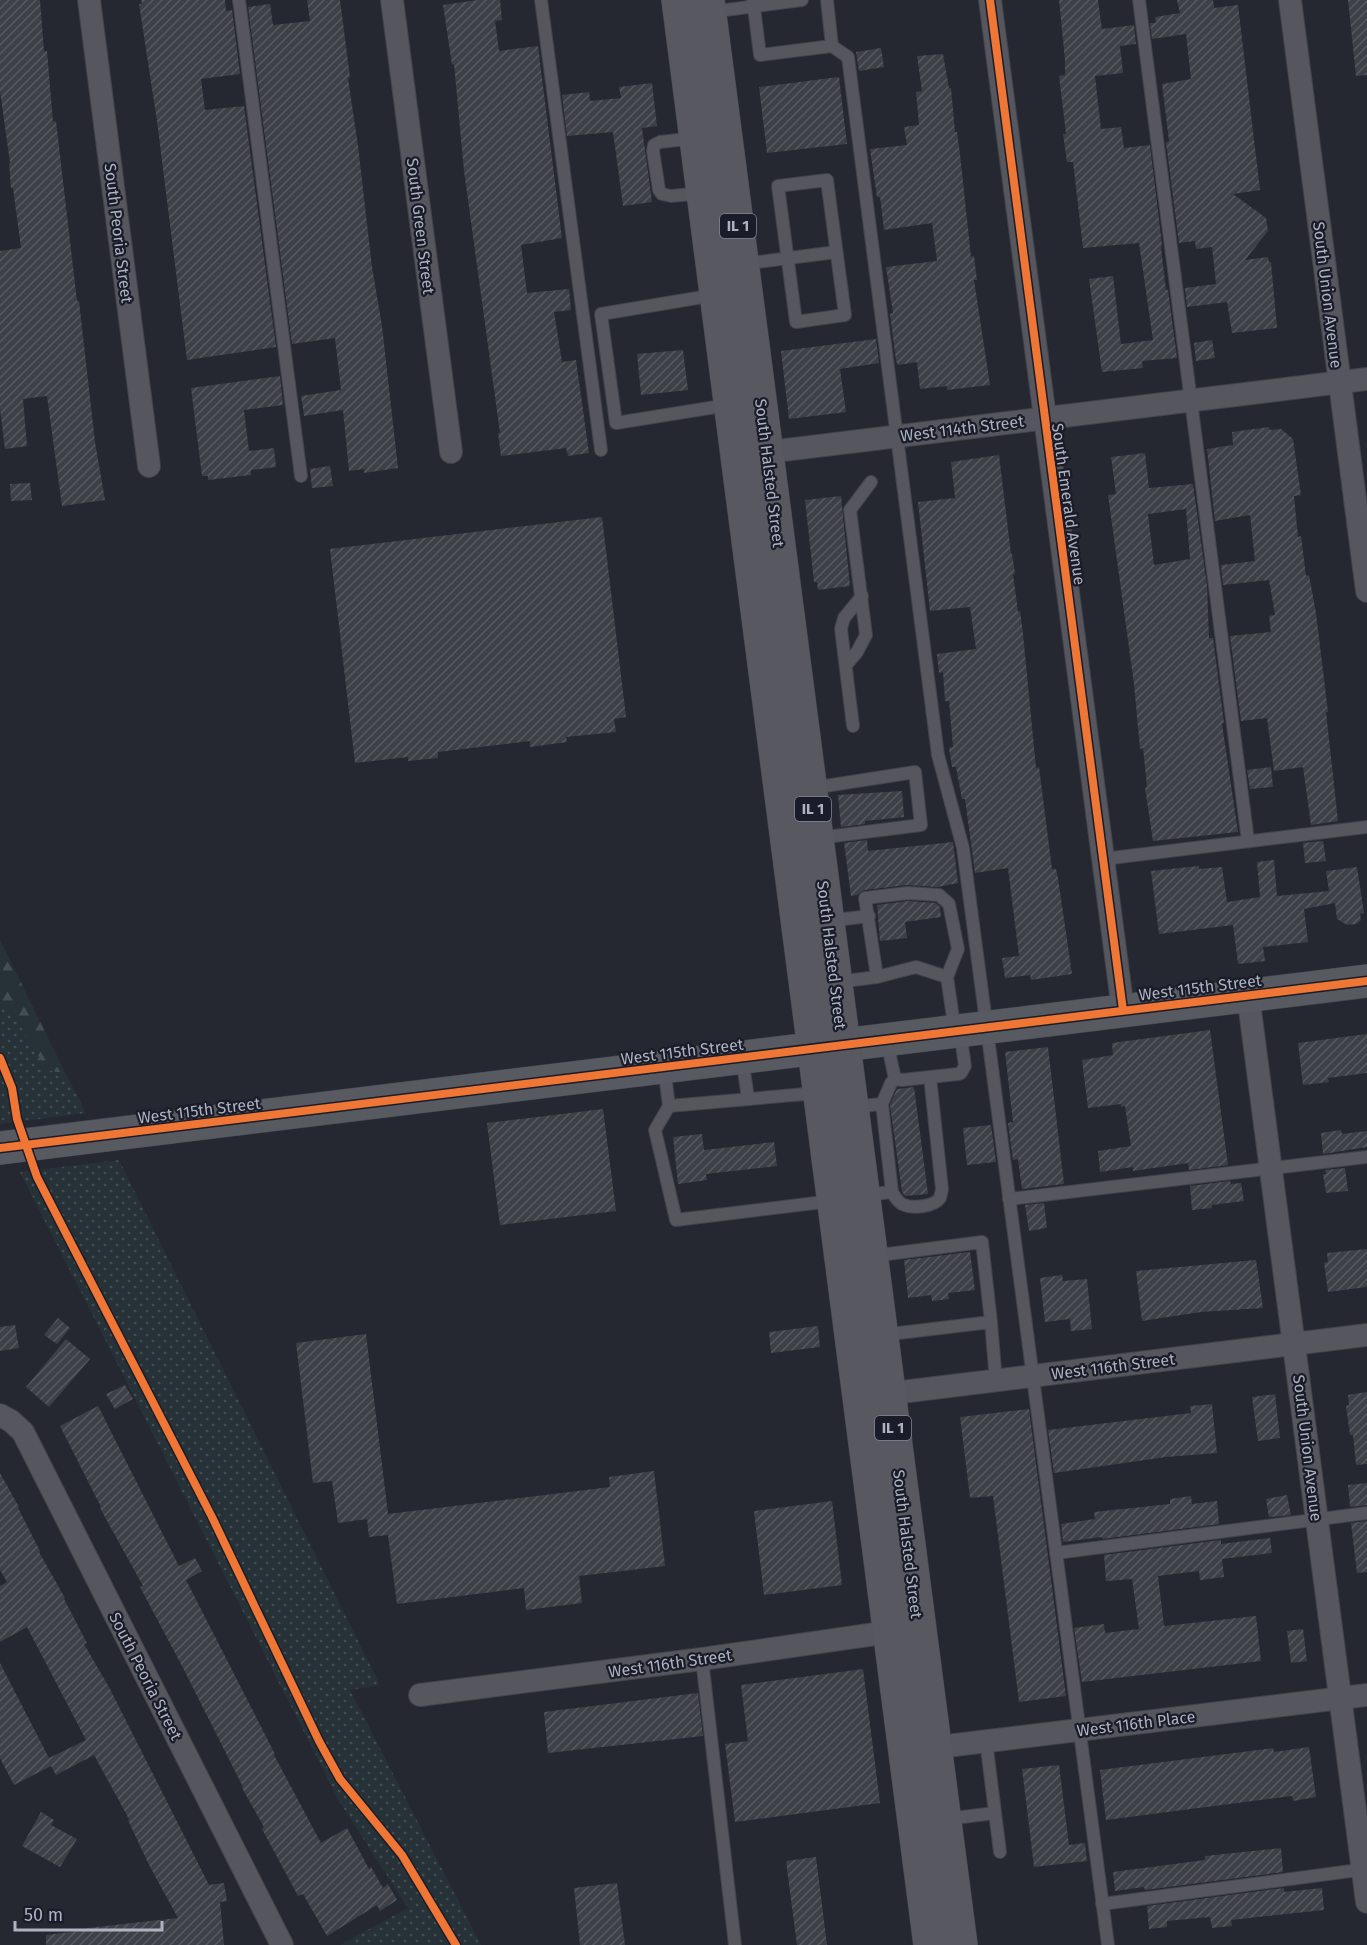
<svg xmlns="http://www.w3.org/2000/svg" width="1367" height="1945" font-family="'Fira Sans',sans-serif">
  <defs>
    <pattern id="grass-dots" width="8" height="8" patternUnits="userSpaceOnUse" patternTransform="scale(1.5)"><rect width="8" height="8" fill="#263237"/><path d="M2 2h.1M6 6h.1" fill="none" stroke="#434d52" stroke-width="1.8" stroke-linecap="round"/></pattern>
    <pattern id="forest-firs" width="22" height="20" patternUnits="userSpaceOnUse" patternTransform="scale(1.5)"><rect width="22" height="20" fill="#263237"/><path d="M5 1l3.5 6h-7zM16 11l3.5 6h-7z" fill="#434d52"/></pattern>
    <pattern id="building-hatch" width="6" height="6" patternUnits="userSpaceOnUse" patternTransform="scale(1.5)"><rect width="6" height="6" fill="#3d4046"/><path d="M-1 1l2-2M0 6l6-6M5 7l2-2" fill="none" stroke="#56595f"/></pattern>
  </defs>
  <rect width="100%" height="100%" fill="#252830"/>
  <!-- grass -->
  <g fill="url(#grass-dots)">
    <path d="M 0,997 L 17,1019 L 46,1069 L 55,1072 L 65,1072 L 86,1113 L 0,1124 Z"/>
    <path d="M 119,1160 L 380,1685 L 350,1690 L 481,1945 L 340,1945 L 408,1908 L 339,1801 L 20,1172 Z"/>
  </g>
  <!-- forest -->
  <path fill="url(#forest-firs)" d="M 0,940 L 65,1072 L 56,1072 L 46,1069 L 17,1019 L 0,997 Z"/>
  <!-- building -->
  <g fill="url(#building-hatch)" fill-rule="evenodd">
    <path d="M 0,0 L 40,0 L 44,51 L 47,51 L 53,122 L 56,121 L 77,301 L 79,301 L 95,442 L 105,500 L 62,506 L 47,396 L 23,399 L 27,446 L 5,449 L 0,409 L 0,251 L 21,248 L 13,188 L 11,188 L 9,163 L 10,163 L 0,91 Z"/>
    <path d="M 141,0 L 225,0 L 226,11 L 232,10 L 240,74 L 201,79 L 205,110 L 244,106 L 276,347 L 187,360 L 157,121 L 139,4 L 142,4 Z"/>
    <path d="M 307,0 L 340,0 L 350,77 L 348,78 L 358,146 L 372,267 L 382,326 L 398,468 L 364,473 L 364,469 L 349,471 L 343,410 L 304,416 L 301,396 L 341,390 L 335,338 L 292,344 L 248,7 L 270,4 L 273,25 L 310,21 Z"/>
    <path d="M 478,0 L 500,0 L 502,20 L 495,21 L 499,51 L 538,46 L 562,238 L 521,245 L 527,293 L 569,289 L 571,310 L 554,312 L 562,362 L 576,360 L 589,453 L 568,456 L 566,448 L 501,456 L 498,433 L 500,433 L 464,171 L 454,64 L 452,65 L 443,5 Z"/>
    <path d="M 1059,0 L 1098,0 L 1102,29 L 1134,25 L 1136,44 L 1120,46 L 1123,73 L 1095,76 L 1101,129 L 1121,127 L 1124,148 L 1150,145 L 1162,245 L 1161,247 L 1166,290 L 1168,290 L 1177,358 L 1142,361 L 1143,368 L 1102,372 L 1089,279 L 1113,276 L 1121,344 L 1153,340 L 1139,243 L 1083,248 L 1073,162 L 1067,162 L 1063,134 L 1066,134 L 1059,76 L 1065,75 L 1065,60 Z"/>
    <path d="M 1177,0 L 1213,0 L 1214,8 L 1238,5 L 1260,190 L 1233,194 L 1266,218 L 1268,231 L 1245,260 L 1268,257 L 1269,262 L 1271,262 L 1277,328 L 1232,333 L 1227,302 L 1187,307 L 1185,288 L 1216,284 L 1212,247 L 1196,249 L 1195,241 L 1179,243 L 1166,143 L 1169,141 L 1162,84 L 1191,79 L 1186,34 L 1152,39 L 1150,23 L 1156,23 L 1155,17 L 1180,13 Z"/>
    <path d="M 1348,0 L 1367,0 L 1367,75 L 1356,76 Z"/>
    <path d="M 881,48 L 884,67 L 859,71 L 856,52 Z"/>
    <path d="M 943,54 L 949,88 L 951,88 L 955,132 L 957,132 L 960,154 L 971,257 L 974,256 L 977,280 L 974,280 L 990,385 L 947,390 L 947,386 L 920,389 L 917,362 L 898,365 L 896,361 L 890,314 L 893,313 L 886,267 L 937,261 L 932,223 L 884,230 L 880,197 L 877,197 L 870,149 L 907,145 L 904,127 L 919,125 L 916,92 L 922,91 L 917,56 Z"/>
    <path d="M 839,77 L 847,144 L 767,153 L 759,87 Z"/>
    <path d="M 652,83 L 657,126 L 642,128 L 652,202 L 623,206 L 613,132 L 567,136 L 562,95 L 589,92 L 590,101 L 621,98 L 619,87 Z"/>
    <path d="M 876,339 L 879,363 L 840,369 L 846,412 L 789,419 L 781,351 Z"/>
    <path d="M 1212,340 L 1215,358 L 1196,361 L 1194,343 Z"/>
    <path d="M 683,350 L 688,390 L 641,395 L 637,354 Z"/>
    <path d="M 280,376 L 283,405 L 244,410 L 249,451 L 274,448 L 276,467 L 251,470 L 251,475 L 208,480 L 208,476 L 202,476 L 191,388 Z"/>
    <path d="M 1269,427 L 1270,430 L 1281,429 L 1293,439 L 1301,495 L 1294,496 L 1298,537 L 1301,536 L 1306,576 L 1309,575 L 1316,613 L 1328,712 L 1326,712 L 1338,821 L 1311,825 L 1303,767 L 1274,771 L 1267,718 L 1241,721 L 1230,636 L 1271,632 L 1269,616 L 1275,615 L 1269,580 L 1223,585 L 1221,565 L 1255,561 L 1250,515 L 1215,521 L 1207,449 L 1233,445 L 1232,432 Z"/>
    <path d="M 1145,453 L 1149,488 L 1193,484 L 1207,586 L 1209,638 L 1213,638 L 1224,723 L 1222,724 L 1238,832 L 1153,841 L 1145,788 L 1147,787 L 1143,748 L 1140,749 L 1134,684 L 1108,495 L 1116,494 L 1111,457 ZM 1186,509 L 1190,559 L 1154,565 L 1148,514 Z"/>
    <path d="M 999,455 L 1011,554 L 1012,554 L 1015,574 L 1013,574 L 1018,612 L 1020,611 L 1023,634 L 1036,768 L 1039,767 L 1052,869 L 1056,869 L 1058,878 L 1072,974 L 1031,980 L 1030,975 L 1005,978 L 1002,958 L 1019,956 L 1008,868 L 975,873 L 965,799 L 962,799 L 956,767 L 952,767 L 949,748 L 953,747 L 949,701 L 945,701 L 943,672 L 939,673 L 937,654 L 976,649 L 970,607 L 930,611 L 918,502 L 955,498 L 951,462 Z"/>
    <path d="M 330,466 L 333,486 L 312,488 L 310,469 Z"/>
    <path d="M 30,483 L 32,500 L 11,501 L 10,484 Z"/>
    <path d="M 841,496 L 850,586 L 818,590 L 817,582 L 814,582 L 805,500 Z"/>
    <path d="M 602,517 L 626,717 L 614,719 L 616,732 L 566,737 L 567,742 L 530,747 L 530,741 L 438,752 L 438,758 L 408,761 L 408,757 L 355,763 L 330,549 Z"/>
    <path d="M 1271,767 L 1273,787 L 1250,789 L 1247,770 Z"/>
    <path d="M 902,791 L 904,817 L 865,821 L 865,824 L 841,827 L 838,795 Z"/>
    <path d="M 867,840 L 868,851 L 953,842 L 958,883 L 937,887 L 907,885 L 864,890 L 857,895 L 851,896 L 844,843 Z"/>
    <path d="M 1323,841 L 1326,861 L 1305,863 L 1303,843 Z"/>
    <path d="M 1274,860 L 1277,896 L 1329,891 L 1326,871 L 1357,867 L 1364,913 L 1360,914 L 1361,920 L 1356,924 L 1347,925 L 1337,919 L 1335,903 L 1304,909 L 1308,942 L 1263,947 L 1265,961 L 1238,964 L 1233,925 L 1159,934 L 1151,871 L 1199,866 L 1199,869 L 1222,867 L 1227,902 L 1260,897 L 1257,862 Z"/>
    <path d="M 908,901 L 936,903 L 940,907 L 941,917 L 905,922 L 907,938 L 880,941 L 877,905 Z"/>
    <path d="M 1210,1030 L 1228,1165 L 1189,1170 L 1188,1163 L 1133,1171 L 1133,1167 L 1100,1172 L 1098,1151 L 1131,1146 L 1125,1106 L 1121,1107 L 1121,1104 L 1088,1108 L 1082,1060 L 1113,1055 L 1112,1043 Z"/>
    <path d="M 1367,1034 L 1367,1073 L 1328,1078 L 1329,1082 L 1303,1085 L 1298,1043 Z"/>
    <path d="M 1048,1047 L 1064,1184 L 1022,1189 L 1018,1159 L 1013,1160 L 1008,1123 L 1013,1122 L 1005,1052 Z"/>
    <path d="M 914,1087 L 928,1194 L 905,1196 L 902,1192 L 890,1105 L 897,1089 Z"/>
    <path d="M 603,1109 L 616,1211 L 500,1225 L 487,1123 Z"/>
    <path d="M 991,1125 L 996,1162 L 967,1165 L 963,1128 Z"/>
    <path d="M 1341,1130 L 1342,1134 L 1367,1131 L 1367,1147 L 1323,1154 L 1321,1133 Z"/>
    <path d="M 702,1134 L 704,1150 L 774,1142 L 777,1166 L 706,1174 L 707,1180 L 678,1184 L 673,1137 Z"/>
    <path d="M 1345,1168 L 1348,1191 L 1326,1193 L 1323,1174 L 1326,1174 L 1325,1170 Z"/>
    <path d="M 1230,1181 L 1231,1184 L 1241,1183 L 1244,1201 L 1212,1205 L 1212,1208 L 1192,1210 L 1190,1186 Z"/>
    <path d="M 1044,1203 L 1047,1228 L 1029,1231 L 1025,1205 Z"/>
    <path d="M 1367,1249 L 1367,1287 L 1328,1292 L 1324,1263 L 1328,1262 L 1327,1253 Z"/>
    <path d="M 970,1252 L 975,1290 L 948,1293 L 949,1299 L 932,1301 L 931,1295 L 908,1298 L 904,1260 Z"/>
    <path d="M 1256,1260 L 1263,1308 L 1201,1312 L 1142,1321 L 1136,1271 Z"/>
    <path d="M 1062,1275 L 1063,1281 L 1087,1279 L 1092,1329 L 1071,1331 L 1070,1319 L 1045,1322 L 1040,1278 Z"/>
    <path d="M 58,1318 L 70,1328 L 57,1344 L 44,1335 Z"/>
    <path d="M 15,1325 L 19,1348 L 0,1351 L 0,1327 Z"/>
    <path d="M 818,1326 L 820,1347 L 771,1353 L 769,1332 Z"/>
    <path d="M 366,1334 L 388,1514 L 610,1487 L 609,1477 L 654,1471 L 665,1566 L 579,1576 L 582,1603 L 526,1610 L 524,1588 L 397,1604 L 388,1535 L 369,1537 L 367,1519 L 338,1523 L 332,1481 L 313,1483 L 296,1343 Z"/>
    <path d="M 66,1339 L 90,1359 L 49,1407 L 26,1387 Z"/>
    <path d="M 125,1385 L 133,1399 L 115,1409 L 106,1394 Z"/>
    <path d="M 1367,1392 L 1367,1464 L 1356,1465 L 1353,1435 L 1350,1435 L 1346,1406 L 1349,1405 L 1348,1395 Z"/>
    <path d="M 1275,1394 L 1280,1438 L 1258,1441 L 1252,1397 Z"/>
    <path d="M 1212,1404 L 1217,1453 L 1166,1457 L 1054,1473 L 1048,1430 L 1191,1413 L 1190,1406 Z"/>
    <path d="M 98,1406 L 179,1566 L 195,1558 L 202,1571 L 186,1580 L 275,1754 L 274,1755 L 321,1843 L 347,1828 L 369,1869 L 371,1867 L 383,1888 L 388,1884 L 397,1900 L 380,1911 L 377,1905 L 327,1936 L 303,1894 L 298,1896 L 262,1829 L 264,1827 L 242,1788 L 243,1787 L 182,1666 L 140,1587 L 143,1586 L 100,1508 L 101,1507 L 60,1426 Z"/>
    <path d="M 1029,1409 L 1066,1696 L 1019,1702 L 993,1496 L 970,1498 L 960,1417 Z"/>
    <path d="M 0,1473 L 19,1507 L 18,1508 L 40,1551 L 39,1552 L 65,1598 L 64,1599 L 87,1643 L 84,1644 L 110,1689 L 209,1885 L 224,1883 L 227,1901 L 220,1902 L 224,1945 L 46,1945 L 46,1935 L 87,1930 L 87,1928 L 178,1918 L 149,1865 L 128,1820 L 129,1819 L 94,1755 L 56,1775 L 51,1766 L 14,1785 L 0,1758 L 0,1663 L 49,1758 L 86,1740 L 27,1627 L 0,1642 L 0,1586 L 7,1582 L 0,1570 Z"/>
    <path d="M 1367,1483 L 1367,1505 L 1350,1507 L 1348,1485 Z"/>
    <path d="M 1287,1495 L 1291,1515 L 1269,1517 L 1266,1499 Z"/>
    <path d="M 1191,1496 L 1192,1504 L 1217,1501 L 1219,1524 L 1102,1539 L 1102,1537 L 1063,1542 L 1061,1524 L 1095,1519 L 1094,1512 L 1170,1504 L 1170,1499 Z"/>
    <path d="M 832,1501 L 842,1585 L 764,1595 L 754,1511 Z"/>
    <path d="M 1367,1521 L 1367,1572 L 1357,1573 L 1351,1523 Z"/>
    <path d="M 1270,1538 L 1272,1553 L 1222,1559 L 1224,1577 L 1200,1580 L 1199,1571 L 1158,1576 L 1164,1626 L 1256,1616 L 1261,1661 L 1082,1682 L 1074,1628 L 1104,1624 L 1105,1633 L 1139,1629 L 1132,1579 L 1106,1581 L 1104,1555 L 1221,1540 L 1221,1544 Z"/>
    <path d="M 1303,1629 L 1307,1661 L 1291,1663 L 1287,1631 Z"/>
    <path d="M 863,1669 L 880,1803 L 735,1822 L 725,1744 L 748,1741 L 741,1685 Z"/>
    <path d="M 698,1693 L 703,1736 L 548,1753 L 544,1712 Z"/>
    <path d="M 1309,1747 L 1316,1797 L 1293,1801 L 1292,1796 L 1106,1820 L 1100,1770 L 1273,1748 L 1274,1752 Z"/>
    <path d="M 1059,1765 L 1069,1845 L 1085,1843 L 1087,1861 L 1034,1867 L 1022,1769 Z"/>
    <path d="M 41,1812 L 54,1820 L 51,1825 L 77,1839 L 60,1867 L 22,1846 Z"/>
    <path d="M 1281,1848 L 1283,1872 L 1145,1890 L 1144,1887 L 1115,1891 L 1113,1872 L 1205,1860 L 1205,1856 Z"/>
    <path d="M 816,1857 L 827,1945 L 797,1945 L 786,1861 Z"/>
    <path d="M 617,1883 L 625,1945 L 580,1945 L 574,1888 Z"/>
    <path d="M 1284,1888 L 1284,1892 L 1322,1888 L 1324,1910 L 1231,1920 L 1232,1926 L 1212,1928 L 1210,1917 L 1167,1921 L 1167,1927 L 1149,1929 L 1147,1906 Z"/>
  </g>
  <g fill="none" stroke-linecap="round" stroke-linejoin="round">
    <!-- lane casing -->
    <g stroke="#414349" stroke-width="14">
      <g id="lane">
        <path d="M 239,0 L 301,476"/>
        <path d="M 541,0 L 601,450"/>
        <path d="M 753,0 L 760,55 L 832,46 L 827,0"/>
        <path d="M 1139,0 L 1248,841"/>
        <path d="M 711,12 L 802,0"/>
        <path d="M 832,46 L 848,57 L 938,755 L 963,848 L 1108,1945"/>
        <path d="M 695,138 L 660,142 L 654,145 L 653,151 L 659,190 L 662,194 L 671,196 L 702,193"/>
        <path d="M 827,180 L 845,315 L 796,322 L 778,186 Z"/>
        <path d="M 743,264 L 836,252"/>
        <path d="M 715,295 L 601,314 L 616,423 L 728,405"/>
        <path d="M 846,665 L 857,652 L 866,635 L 850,510 L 871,482"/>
        <path d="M 853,726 L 841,629 L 844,618 L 862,596"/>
        <path d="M 812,788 L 915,772 L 921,825 L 818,838"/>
        <path d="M 1103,859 L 1367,827"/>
        <path d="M 828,921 L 869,916"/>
        <path d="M 877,977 L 865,898 L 908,893 L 939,895 L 949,904 L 958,949 L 947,977 L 955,1031"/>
        <path d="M 837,982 L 877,977 L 916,967 L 947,977"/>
        <path d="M 887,1042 L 895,1079 L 902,1080 L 958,1074 L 961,1073 L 965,1066 L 960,1032"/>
        <path d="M 742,1058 L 748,1098"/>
        <path d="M 664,1067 L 669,1106 L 655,1130 L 676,1220 L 832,1201"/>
        <path d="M 882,1104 L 891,1083 L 895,1079"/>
        <path d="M 669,1106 L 817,1093"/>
        <path d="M 852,1107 L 882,1104 L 892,1192"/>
        <path d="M 864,1195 L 892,1192 C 895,1197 897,1201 902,1204 C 911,1209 934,1207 940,1198 L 942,1189 L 930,1077"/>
        <path d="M 1009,1199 L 1367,1157"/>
        <path d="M 872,1256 L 982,1242 L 991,1322"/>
        <path d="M 882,1335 L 991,1322 L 996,1381"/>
        <path d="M 1056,1553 L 1367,1513"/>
        <path d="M 702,1659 L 735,1945"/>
        <path d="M 986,1741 L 1000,1852"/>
        <path d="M 946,1819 L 995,1813"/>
        <path d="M 1102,1904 L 1366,1869"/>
      </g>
    </g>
    <!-- street casing -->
    <g stroke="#414349" stroke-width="24">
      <g id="street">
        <path d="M 89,0 L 149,466"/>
        <path d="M 392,0 L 451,452"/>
        <path d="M 990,0 L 1123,1010"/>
        <path d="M 1290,0 L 1367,591"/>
        <path d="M 752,454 L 1367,379"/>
        <path d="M 1248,995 L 1367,1902"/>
        <path d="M 877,1395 L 1367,1335"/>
        <path d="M 0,1415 L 11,1421 L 23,1432 L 282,1945"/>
        <path d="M 420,1695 L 702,1659 L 903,1630"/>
        <path d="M 922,1749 L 1367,1695"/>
      </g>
    </g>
    <!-- secondary casing -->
    <g stroke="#414349" stroke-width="34">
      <path id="secondary" d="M 0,1148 L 1367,981"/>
    </g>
    <!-- primary casing -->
    <g stroke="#42454d" stroke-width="34">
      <g id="primary">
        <path d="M 678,0 L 930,1945"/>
        <path d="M 708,0 L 961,1945"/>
      </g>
    </g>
    <!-- lane -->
    <use href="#lane" stroke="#55565e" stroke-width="12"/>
    <!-- street -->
    <use href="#street" stroke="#55565e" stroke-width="22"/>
    <!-- secondary -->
    <use href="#secondary" stroke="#585a62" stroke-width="33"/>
    <!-- primary -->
    <use href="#primary" stroke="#575860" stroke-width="33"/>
    <!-- cycleway casing -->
    <g stroke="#1a1d29" stroke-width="11">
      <g id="cycleway">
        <path d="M 990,0 L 1123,1010"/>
        <path d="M 0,1058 L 12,1088 L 17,1119 L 37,1177 L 212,1517 L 319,1741 L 340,1779 L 402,1855 L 456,1945"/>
        <path d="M 0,1148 L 1367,981"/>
      </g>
    </g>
    <!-- cycleway -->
    <use href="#cycleway" stroke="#f07635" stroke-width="8"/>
  </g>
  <g text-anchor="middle" stroke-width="4.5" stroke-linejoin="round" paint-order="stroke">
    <!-- shield labels -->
    <g fill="#1a1d29" stroke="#828593" stroke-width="1.5">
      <rect x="720" y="214" width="36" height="24" rx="4.5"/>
      <rect x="795" y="797" width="36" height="24" rx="4.5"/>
      <rect x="875" y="1416" width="36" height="24" rx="4.5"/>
    </g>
    <g font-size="15" font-weight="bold" fill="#aeb2c1">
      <text x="738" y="231">IL 1</text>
      <text x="813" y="814">IL 1</text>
      <text x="893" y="1433">IL 1</text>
    </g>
    <!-- street labels -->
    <g font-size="16" fill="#aeb2c1" stroke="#1a1d29">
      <text transform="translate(421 226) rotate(83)" y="6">South Green Street</text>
      <text transform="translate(119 233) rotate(83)" y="6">South Peoria Street</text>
      <text transform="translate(1328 295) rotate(83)" y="6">South Union Avenue</text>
      <text transform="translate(962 428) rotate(-7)" y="6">West 114th Street</text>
      <text transform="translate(770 473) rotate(83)" y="6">South Halsted Street</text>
      <text transform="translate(1069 504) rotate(82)" y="6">South Emerald Avenue</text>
      <text transform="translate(832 955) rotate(83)" y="6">South Halsted Street</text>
      <text transform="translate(1200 987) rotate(-7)" y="6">West 115th Street</text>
      <text transform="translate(682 1051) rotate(-7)" y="6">West 115th Street</text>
      <text transform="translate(199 1110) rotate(-7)" y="6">West 115th Street</text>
      <text transform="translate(1113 1366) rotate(-7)" y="6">West 116th Street</text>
      <text transform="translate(1308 1448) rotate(83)" y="6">South Union Avenue</text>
      <text transform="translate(908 1544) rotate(83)" y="6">South Halsted Street</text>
      <text transform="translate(670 1663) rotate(-8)" y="6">West 116th Street</text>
      <text transform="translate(146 1676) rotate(63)" y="6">South Peoria Street</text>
      <text transform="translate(1136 1723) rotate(-7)" y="6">West 116th Place</text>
    </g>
  </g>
  <!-- scale -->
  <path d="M15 1921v9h147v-9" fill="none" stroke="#aeb2c1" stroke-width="3"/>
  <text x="24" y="1921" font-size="18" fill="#aeb2c1" stroke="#1a1d29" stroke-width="4.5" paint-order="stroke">50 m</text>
</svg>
